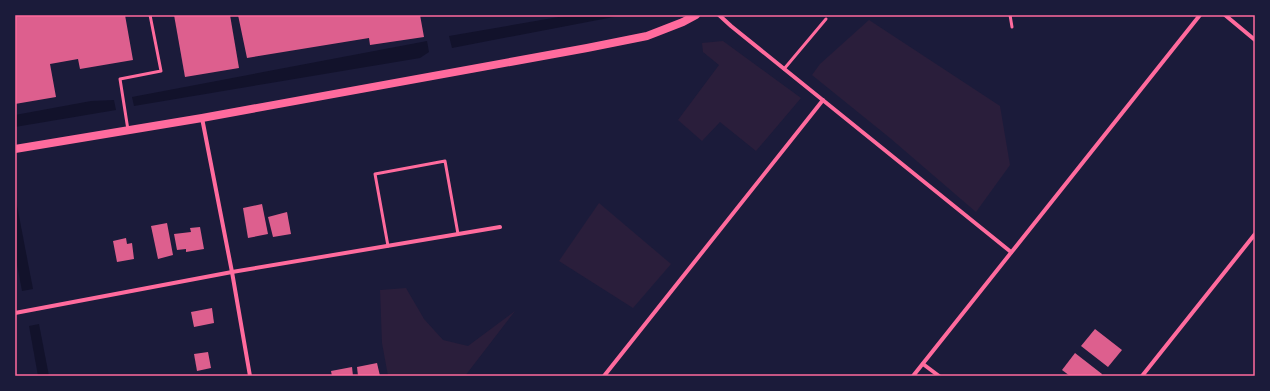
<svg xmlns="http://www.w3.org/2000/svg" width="1270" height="391" font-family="'Alegreya Sans',sans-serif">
  <rect width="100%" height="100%" fill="#1b1b3a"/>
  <!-- green -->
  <g fill="#2a1e3b">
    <path d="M 869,20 L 1000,106 L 1010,165 L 976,212 L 890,138 L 812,75 L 820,64 Z"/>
    <path d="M 723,41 L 801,98 L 756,151 L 720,122 L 702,141 L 678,120 L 719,65 L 703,52 L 702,43 Z"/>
    <path d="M 599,203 L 671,264 L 633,308 L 559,261 Z"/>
    <path d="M 406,288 L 424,319 L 443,340 L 468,346 L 515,311 L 465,376 L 388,376 L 382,343 L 380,290 Z"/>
  </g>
  <!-- water -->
  <g fill="#12122b">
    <path d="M 570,15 L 624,15 L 452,48 L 449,36 Z"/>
    <path d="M 427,41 L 429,52 L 420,58 L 134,106 L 132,97 Z"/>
    <path d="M 114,100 L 116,110 L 15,127 L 15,115 L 91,101 Z"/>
    <path d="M 15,195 L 33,289 L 22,291 L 15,254 Z"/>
    <path d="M 39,324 L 49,376 L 38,376 L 29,326 Z"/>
  </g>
  <!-- building -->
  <g fill="#dd5f8e">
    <path d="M 15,15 L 125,15 L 133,60 L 80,69 L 78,59 L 50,64 L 56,97 L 15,104 Z"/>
    <path d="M 174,15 L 230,15 L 239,68 L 185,77 Z"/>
    <path d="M 238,15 L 420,15 L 424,37 L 370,45 L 369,38 L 247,58 Z"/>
    <path d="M 262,204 L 268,234 L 248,238 L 243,208 Z"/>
    <path d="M 287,212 L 291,234 L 273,237 L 268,217 Z"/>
    <path d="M 167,223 L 173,255 L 158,259 L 151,226 Z"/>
    <path d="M 200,227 L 204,249 L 186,252 L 186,249 L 177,250 L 174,234 L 191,232 L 190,228 Z"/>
    <path d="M 126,238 L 127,244 L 132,243 L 134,259 L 117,262 L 113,241 Z"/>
    <path d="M 212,308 L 214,323 L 194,327 L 191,312 Z"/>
    <path d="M 1095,329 L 1122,350 L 1108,367 L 1081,346 Z"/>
    <path d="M 208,352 L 211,368 L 197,371 L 194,354 Z"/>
    <path d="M 1075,353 L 1102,374 L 1101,376 L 1070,376 L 1062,370 Z"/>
    <path d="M 377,363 L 380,376 L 358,376 L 357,367 Z"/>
    <path d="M 352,367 L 353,376 L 332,376 L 331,371 Z"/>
  </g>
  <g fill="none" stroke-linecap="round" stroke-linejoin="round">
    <!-- service -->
    <g stroke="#ff6b9d" stroke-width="3">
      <path d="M 1010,15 L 1012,27"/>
      <path d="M 784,69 L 826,19"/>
      <path d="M 128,130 L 120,79 L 161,71 L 150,15"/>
      <path d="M 388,246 L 375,174 L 445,161 L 458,234"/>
    </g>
    <!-- minor -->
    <g stroke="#ff6b9d" stroke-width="4">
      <path d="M 719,15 L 731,26 L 1011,252"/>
      <path d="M 1225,15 L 1255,40"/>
      <path d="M 202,118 L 232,272 L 250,376"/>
      <path d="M 15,313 L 232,272 L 500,227"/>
      <path d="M 923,364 L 939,376"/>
      <path d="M 604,376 L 823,100"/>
      <path d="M 913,376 L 1200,15"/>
      <path d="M 1142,376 L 1255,234"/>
    </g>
    <!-- secondary -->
    <path stroke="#ff6b9d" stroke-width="8" d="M 15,149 L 202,118 L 587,48 L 647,36 L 683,22 L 696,15"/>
  </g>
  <!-- border -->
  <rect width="1270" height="391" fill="none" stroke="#1b1b3a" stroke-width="32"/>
  <rect x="16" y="16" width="1238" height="359" fill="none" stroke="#ff6b9d" stroke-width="1.5"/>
</svg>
